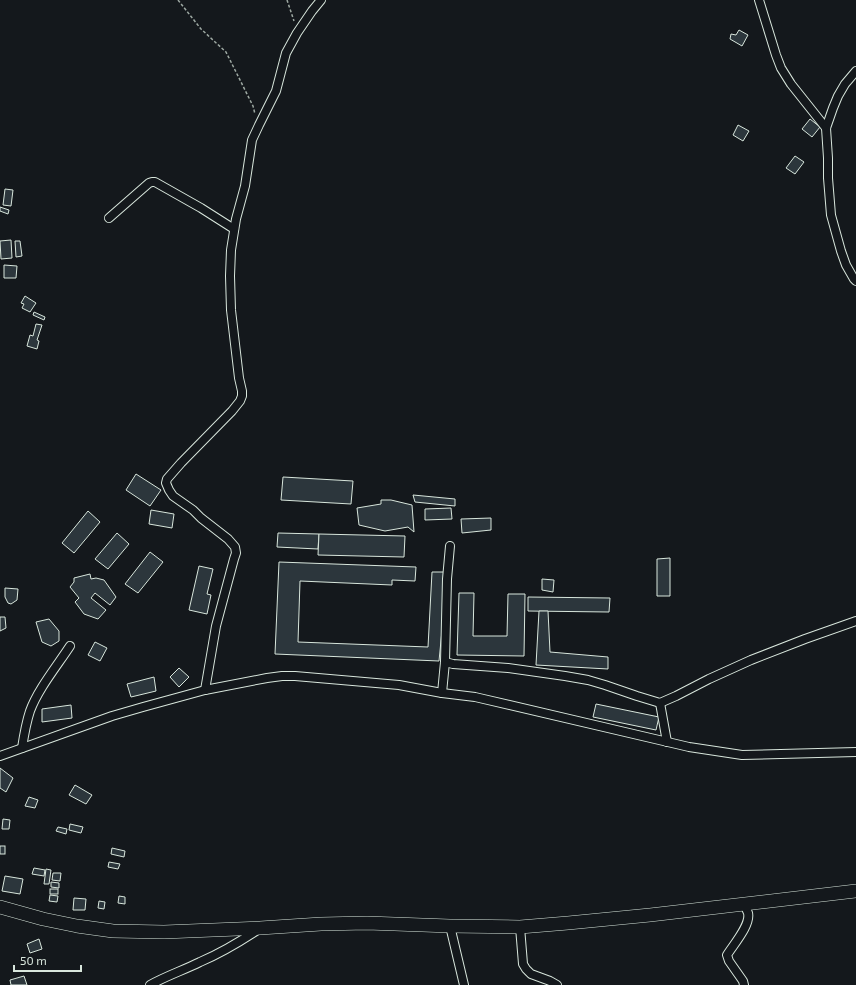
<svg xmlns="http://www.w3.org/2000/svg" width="856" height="985" font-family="'Exo 2',sans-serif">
  <rect width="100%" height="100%" fill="#14181c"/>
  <!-- building -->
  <g fill="#2c363c" stroke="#d8e6dc">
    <path d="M 739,30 L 748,35 L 742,46 L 730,39 L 731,34 L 736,35 Z"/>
    <path d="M 810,119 L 820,127 L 812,137 L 802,129 Z"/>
    <path d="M 738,125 L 749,131 L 743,141 L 733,135 Z"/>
    <path d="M 795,156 L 804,162 L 795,174 L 786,168 Z"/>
    <path d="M 5,189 L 13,190 L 11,206 L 3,205 Z"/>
    <path d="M 0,207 L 9,210 L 8,214 L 0,211 Z"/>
    <path d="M 11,240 L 12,258 L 1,259 L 0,241 Z"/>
    <path d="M 15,241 L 20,241 L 22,256 L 16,257 Z"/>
    <path d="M 4,265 L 17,266 L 16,278 L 4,278 Z"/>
    <path d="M 25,296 L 36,303 L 30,312 L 22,308 L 24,304 L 21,303 Z"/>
    <path d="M 34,312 L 45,317 L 44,320 L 33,315 Z"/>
    <path d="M 36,324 L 42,325 L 37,340 L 39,341 L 37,349 L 27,346 L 30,335 L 33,336 Z"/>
    <path d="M 136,474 L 161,490 L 150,506 L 126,490 Z"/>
    <path d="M 283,477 L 353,481 L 351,504 L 281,500 Z"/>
    <path d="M 413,495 L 455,499 L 455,506 L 415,502 Z"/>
    <path d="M 381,500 L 391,500 L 412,505 L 414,532 L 408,527 L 385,531 L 359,525 L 357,508 L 381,504 Z"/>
    <path d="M 451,508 L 452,519 L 425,520 L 425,509 Z"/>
    <path d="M 151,510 L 174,514 L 172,528 L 149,524 Z"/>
    <path d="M 88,511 L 100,522 L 74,553 L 62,543 Z"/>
    <path d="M 491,518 L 491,530 L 462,533 L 461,519 Z"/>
    <path d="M 117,533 L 129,544 L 108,569 L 95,559 Z"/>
    <path d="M 278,533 L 319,534 L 318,549 L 277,547 Z"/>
    <path d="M 319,534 L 405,536 L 404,557 L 318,555 Z"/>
    <path d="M 150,552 L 163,562 L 138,593 L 125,584 Z"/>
    <path d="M 670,558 L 670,596 L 657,596 L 657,559 Z"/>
    <path d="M 279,562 L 416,567 L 415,581 L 392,580 L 392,585 L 300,581 L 298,642 L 428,647 L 432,572 L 445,572 L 447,579 L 439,661 L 275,654 Z"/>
    <path d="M 199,566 L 213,569 L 207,594 L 211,595 L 207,614 L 189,610 Z"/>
    <path d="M 90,574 L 91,579 L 96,578 L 104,580 L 116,597 L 110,605 L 95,593 L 91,598 L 106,610 L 98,619 L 84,614 L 75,602 L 79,598 L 70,587 L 74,582 L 74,578 Z"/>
    <path d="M 542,579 L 554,580 L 553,592 L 542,590 Z"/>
    <path d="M 5,588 L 18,589 L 17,600 L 11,604 L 8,603 L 5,597 Z"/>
    <path d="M 459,593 L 474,593 L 473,636 L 507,636 L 508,594 L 525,594 L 524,656 L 457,655 Z"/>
    <path d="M 528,597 L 610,598 L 609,612 L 528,611 Z"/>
    <path d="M 539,611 L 548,611 L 550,652 L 608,657 L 608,669 L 536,665 Z"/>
    <path d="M 0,617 L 5,617 L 6,628 L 0,631 Z"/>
    <path d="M 49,619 L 59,631 L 59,641 L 51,646 L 42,642 L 36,622 Z"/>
    <path d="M 95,642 L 107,648 L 100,661 L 88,655 Z"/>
    <path d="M 179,668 L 189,677 L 179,687 L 170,677 Z"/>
    <path d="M 154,677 L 156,691 L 131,697 L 127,684 Z"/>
    <path d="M 596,704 L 659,717 L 656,730 L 593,717 Z"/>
    <path d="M 71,705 L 72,718 L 42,722 L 42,709 Z"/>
    <path d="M 0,768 L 13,778 L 6,792 L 0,788 Z"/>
    <path d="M 75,785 L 92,795 L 86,804 L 69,795 Z"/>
    <path d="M 29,797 L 38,800 L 35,808 L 25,806 Z"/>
    <path d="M 3,819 L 10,820 L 9,829 L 2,829 Z"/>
    <path d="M 70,824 L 83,827 L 81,833 L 69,830 Z"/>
    <path d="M 58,827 L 67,829 L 66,834 L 56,831 Z"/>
    <rect x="0" y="846" width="5" height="8"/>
    <path d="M 112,848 L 125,851 L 124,857 L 111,854 Z"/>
    <path d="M 109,862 L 120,864 L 118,869 L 108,867 Z"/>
    <path d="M 34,868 L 45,870 L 44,876 L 32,874 Z"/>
    <path d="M 46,869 L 51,870 L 49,884 L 44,884 Z"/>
    <path d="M 53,873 L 61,873 L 60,881 L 52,880 Z"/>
    <path d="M 5,876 L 23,879 L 20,894 L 2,891 Z"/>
    <path d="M 51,882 L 59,883 L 59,888 L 51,887 Z"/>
    <rect x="50" y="889" width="8" height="5"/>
    <path d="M 50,895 L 58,896 L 57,902 L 49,901 Z"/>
    <path d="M 119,896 L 125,897 L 125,904 L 118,903 Z"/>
    <path d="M 74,898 L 86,899 L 85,910 L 73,910 Z"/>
    <path d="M 99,901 L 105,902 L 104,909 L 98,908 Z"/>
    <path d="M 39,939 L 42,949 L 30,953 L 27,944 Z"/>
    <path d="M 24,976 L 27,985 L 11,985 L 10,980 Z"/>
  </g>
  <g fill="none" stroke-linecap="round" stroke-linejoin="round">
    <!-- minor casing -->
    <g stroke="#d8e6dc" stroke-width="10">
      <g id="minor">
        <path d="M 759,0 L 776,55 L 781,68 L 791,84 L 826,128"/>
        <path d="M 856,71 L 845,84 L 838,96 L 833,108 L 826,128 L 828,158 L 828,178 L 831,215 L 841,251 L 846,265 L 854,279 L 856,281"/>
        <path d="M 109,218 L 149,183 L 152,182 L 155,182 L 201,208 L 234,229"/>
        <path d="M 445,662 L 453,664 L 508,668 L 565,676 L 588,680 L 605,685 L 637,696 L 660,703 L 676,696 L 709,679 L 751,660 L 805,639 L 856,621"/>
        <path d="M 205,690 L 216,626 L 234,559 L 236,553 L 235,547 L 228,539 L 201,518 L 193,510 L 173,496 L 169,490 L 166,483 L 167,479 L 181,463 L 232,411 L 240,401 L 242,396 L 242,391 L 239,378 L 231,310 L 230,276 L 231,250 L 236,219 L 245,186 L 252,140 L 259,125 L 276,91 L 286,53 L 297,33 L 312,11 L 321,0"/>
        <path d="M 442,693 L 445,662 L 447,579 L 450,546"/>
        <path d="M 660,703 L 667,742"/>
        <path d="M 22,748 C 24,735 26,723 30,711 C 38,689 57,666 70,646"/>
        <path d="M 0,756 L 112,716 L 143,707 L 205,690 L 267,678 L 282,676 L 295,676 L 399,685 L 442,693 L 475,697 L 689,747 L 742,755 L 856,752"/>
        <path d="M 744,905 C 745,907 747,910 748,913 C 751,925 733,945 727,955 L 729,961 L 743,981 L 744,985"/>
        <path d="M 450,926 L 464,985"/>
        <path d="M 520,927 L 523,964 L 526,969 L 531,974 L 550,981 L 557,985"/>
        <path d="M 150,985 C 166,976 184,970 200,962 C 221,953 241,941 259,929"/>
      </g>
    </g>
    <!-- primary casing -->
    <g stroke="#d8e6dc" stroke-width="14">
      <path id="primary" d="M 0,907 L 43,919 L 77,926 L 113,931 L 164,932 L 260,928 L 321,924 L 367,923 L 450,926 L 520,927 L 568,923 L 650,915 L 856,891"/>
    </g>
    <!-- path -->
    <g stroke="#9da8a2" stroke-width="1.5" stroke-dasharray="3 2" stroke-linecap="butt">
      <path d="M 178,0 L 201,29 L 226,52 L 253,106 L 255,114"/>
      <path d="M 287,0 L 294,21"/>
    </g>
    <!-- minor -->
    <use href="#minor" stroke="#14181c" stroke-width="8"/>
    <!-- primary -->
    <use href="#primary" stroke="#14181c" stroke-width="13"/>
  </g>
  <!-- scale -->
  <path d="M14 965v6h67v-6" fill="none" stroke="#d8e6dc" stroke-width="2"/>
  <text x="20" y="965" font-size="12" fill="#d8e6dc" stroke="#14181c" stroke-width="3" paint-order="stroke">50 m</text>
</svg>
